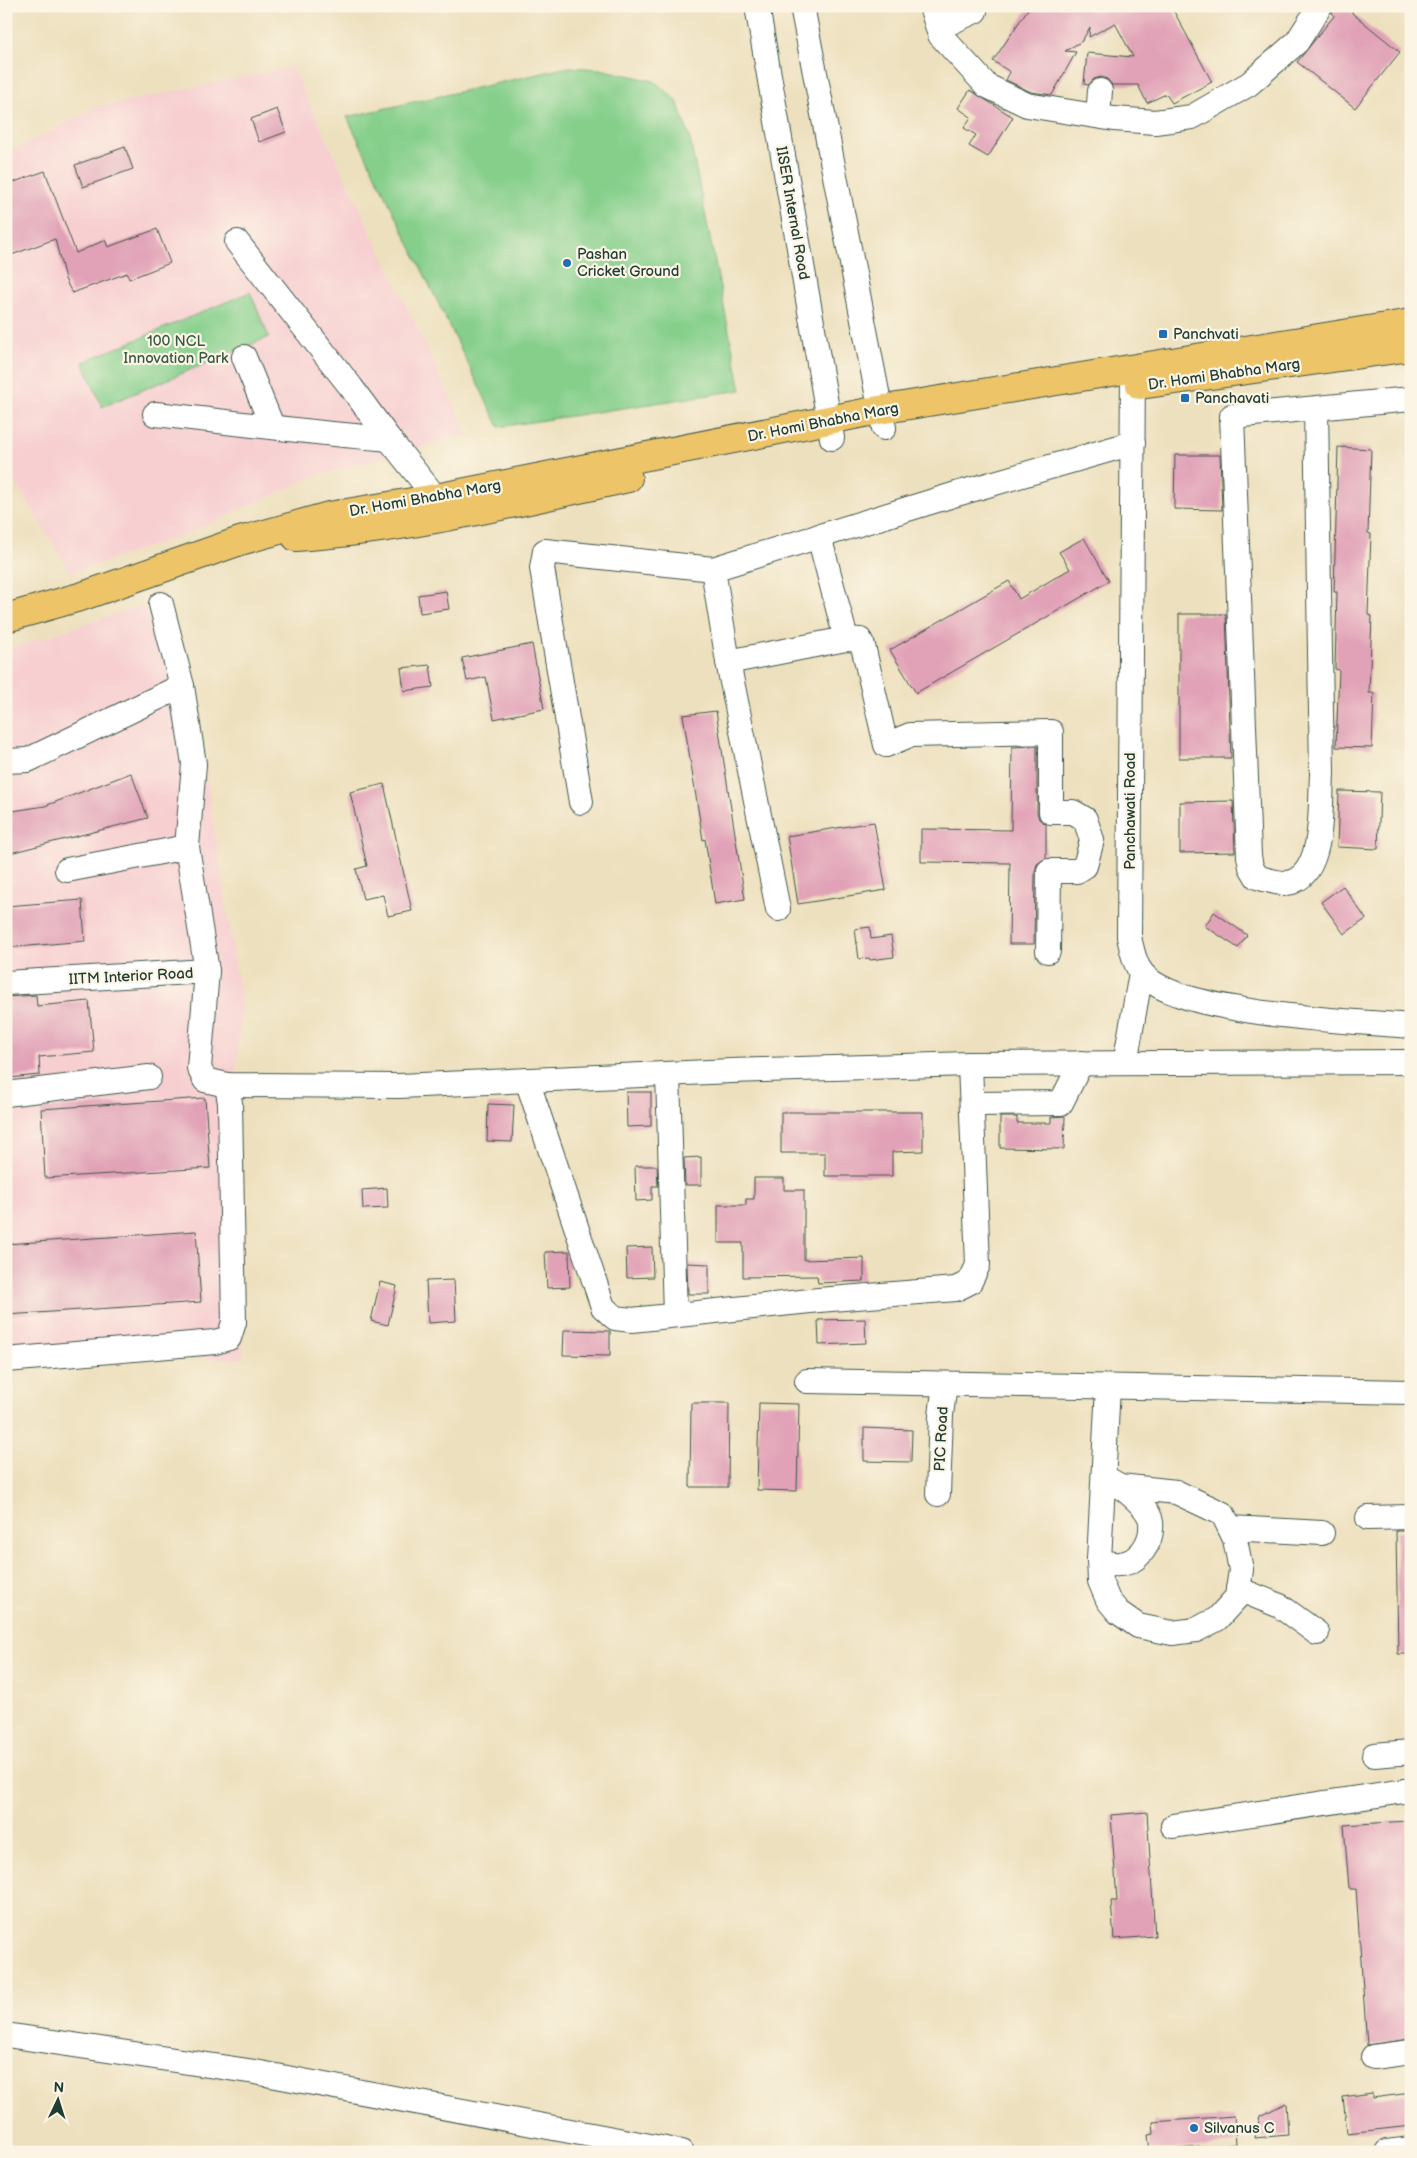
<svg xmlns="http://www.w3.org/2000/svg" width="1417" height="2158" font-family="'Balsamiq Sans',sans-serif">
  <rect width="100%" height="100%" fill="#fcf5e5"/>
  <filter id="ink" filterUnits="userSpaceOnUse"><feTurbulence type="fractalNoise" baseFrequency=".02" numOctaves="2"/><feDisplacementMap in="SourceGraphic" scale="10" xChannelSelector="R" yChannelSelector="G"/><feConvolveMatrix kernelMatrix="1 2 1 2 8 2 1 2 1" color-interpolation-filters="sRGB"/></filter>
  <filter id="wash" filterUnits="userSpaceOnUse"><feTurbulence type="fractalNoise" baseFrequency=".0096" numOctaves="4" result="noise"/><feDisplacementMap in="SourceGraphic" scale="20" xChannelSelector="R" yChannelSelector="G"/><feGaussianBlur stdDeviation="1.12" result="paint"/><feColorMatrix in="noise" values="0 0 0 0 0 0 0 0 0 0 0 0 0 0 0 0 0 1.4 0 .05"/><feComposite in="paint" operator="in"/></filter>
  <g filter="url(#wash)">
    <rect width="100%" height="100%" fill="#ede0be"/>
    <!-- built -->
    <g fill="#f7cfd1">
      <path d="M 292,67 L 468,434 L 317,475 L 186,534 L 71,573 L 6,467 L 6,154 L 94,108 Z"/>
      <path d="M 143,605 L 201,743 L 241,1002 L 232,1132 L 243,1359 L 6,1351 L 6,650 Z"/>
    </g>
    <!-- green -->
    <g fill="#85cf8b" stroke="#528660">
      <path d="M 569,67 L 600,69 L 654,81 L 677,101 L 689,135 L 741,390 L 499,427 L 347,117 Z"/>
      <path d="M 250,292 L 269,337 L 102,407 L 83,362 Z"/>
    </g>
    <g id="blocks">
      <!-- building -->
      <g fill="#e1a2b7">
        <path d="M 1030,6 L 1171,6 L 1212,82 L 1172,103 L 1166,94 L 1147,103 L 1138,85 L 1112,85 L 1107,79 L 1101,77 L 1094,79 L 1088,85 L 1084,84 L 1087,53 L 1133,57 L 1115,23 L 1089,37 L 1090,27 L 1082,41 L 1065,51 L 1076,52 L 1052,95 L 1031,92 L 1006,80 L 1010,72 L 993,61 Z"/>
        <path d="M 1334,6 L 1353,6 L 1352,13 L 1400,52 L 1355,108 L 1297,62 L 1334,16 L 1332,12 Z"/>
        <path d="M 970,90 L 1013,117 L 988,157 L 969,146 L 976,135 L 964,128 L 971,117 L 958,108 Z"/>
        <path d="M 277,109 L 286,132 L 259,142 L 251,119 Z"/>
        <path d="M 125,147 L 133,169 L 83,187 L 75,165 Z"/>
        <path d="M 45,171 L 76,253 L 105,240 L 108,247 L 157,229 L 170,263 L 129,279 L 127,273 L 72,293 L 65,279 L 55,239 L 6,257 L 6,185 Z"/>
        <path d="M 1338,447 L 1371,449 L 1368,533 L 1371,534 L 1368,615 L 1372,616 L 1369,693 L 1374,693 L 1372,748 L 1336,747 L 1339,670 L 1335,669 L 1337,592 L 1334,592 Z"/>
        <path d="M 1175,455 L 1220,455 L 1222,510 L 1174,509 Z"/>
        <path d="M 1084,538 L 1109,581 L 916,693 L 890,650 L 1009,581 L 1019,599 L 1070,569 L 1059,552 Z"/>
        <path d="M 446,591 L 449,609 L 420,613 L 418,595 Z"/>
        <path d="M 1179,614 L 1226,614 L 1231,758 L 1179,758 Z"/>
        <path d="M 532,644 L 544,709 L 494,719 L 486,677 L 467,681 L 462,658 Z"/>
        <path d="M 430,665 L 433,687 L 404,691 L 401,668 Z"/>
        <path d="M 716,711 L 745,899 L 715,904 L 705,839 L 703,840 L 683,715 Z"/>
        <path d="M 1037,746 L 1037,812 L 1039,819 L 1046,824 L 1046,858 L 1037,864 L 1035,871 L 1034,944 L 1009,944 L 1010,863 L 921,862 L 921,829 L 1011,830 L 1012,747 Z"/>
        <path d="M 131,773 L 148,818 L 6,854 L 6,812 L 45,806 Z"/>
        <path d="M 384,784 L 412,911 L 388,916 L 383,895 L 363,899 L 356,869 L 367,866 L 350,792 Z"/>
        <path d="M 1339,791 L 1380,792 L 1378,849 L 1337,847 Z"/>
        <path d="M 1233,801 L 1235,852 L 1180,853 L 1180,802 Z"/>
        <path d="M 874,822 L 886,890 L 798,904 L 787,836 Z"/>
        <path d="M 1343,886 L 1366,919 L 1344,934 L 1321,902 Z"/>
        <path d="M 82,900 L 85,941 L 6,948 L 6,906 Z"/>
        <path d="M 1214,912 L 1247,935 L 1238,948 L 1205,926 Z"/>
        <path d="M 870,927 L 871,939 L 891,936 L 894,957 L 870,960 L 869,958 L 859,959 L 855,929 Z"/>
        <path d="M 36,995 L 37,1006 L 89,1001 L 94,1052 L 39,1057 L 40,1075 L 8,1078 L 6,1059 L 6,997 Z"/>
        <path d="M 626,1092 L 651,1092 L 651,1126 L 627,1127 Z"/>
        <path d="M 205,1098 L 210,1168 L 45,1178 L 41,1109 Z"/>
        <path d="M 488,1104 L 514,1105 L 512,1142 L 487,1141 Z"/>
        <path d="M 781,1112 L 923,1112 L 923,1151 L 892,1152 L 892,1176 L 825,1176 L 825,1153 L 781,1153 Z"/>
        <path d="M 1065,1116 L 1064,1149 L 1000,1148 L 1000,1117 L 1017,1117 L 1017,1123 L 1051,1123 L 1051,1117 Z"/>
        <path d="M 701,1157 L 701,1185 L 685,1185 L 684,1158 Z"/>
        <path d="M 635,1166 L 657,1166 L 658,1186 L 652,1186 L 652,1200 L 636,1201 Z"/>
        <path d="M 754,1178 L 784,1178 L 784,1190 L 804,1190 L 804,1260 L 864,1258 L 864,1281 L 818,1283 L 817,1276 L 743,1277 L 743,1243 L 718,1243 L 718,1205 L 746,1205 L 746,1199 L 754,1199 Z"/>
        <path d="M 387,1188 L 388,1208 L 363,1209 L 362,1190 Z"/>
        <path d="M 196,1231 L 201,1302 L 6,1315 L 6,1244 Z"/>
        <path d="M 652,1247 L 653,1277 L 627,1278 L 626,1248 Z"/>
        <path d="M 569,1251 L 570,1287 L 547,1288 L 545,1252 Z"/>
        <path d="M 687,1263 L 709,1264 L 709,1294 L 688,1294 Z"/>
        <path d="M 454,1280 L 456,1321 L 428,1323 L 426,1281 Z"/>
        <path d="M 380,1282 L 397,1286 L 388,1325 L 371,1321 Z"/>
        <path d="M 865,1319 L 866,1343 L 819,1345 L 818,1320 Z"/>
        <path d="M 564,1330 L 610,1331 L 610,1356 L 563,1355 Z"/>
        <path d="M 691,1403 L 729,1403 L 728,1487 L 690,1487 Z"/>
        <path d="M 759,1403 L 799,1404 L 797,1491 L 757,1490 Z"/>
        <path d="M 864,1428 L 912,1430 L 911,1462 L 864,1461 Z"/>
        <path d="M 1396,1531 L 1411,1531 L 1411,1654 L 1398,1654 Z"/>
        <path d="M 1147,1812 L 1155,1936 L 1114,1939 L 1111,1901 L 1117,1901 L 1111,1815 Z"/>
        <path d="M 1407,1821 L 1411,1876 L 1411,2039 L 1367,2045 L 1356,1889 L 1349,1889 L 1344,1825 Z"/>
        <path d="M 1372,2093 L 1372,2098 L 1411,2093 L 1411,2126 L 1347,2133 L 1343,2097 Z"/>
        <path d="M 1286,2103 L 1288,2135 L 1255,2138 L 1260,2116 Z"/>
        <path d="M 1234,2116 L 1236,2144 L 1150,2151 L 1148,2135 L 1154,2134 L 1153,2122 Z"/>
      </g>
    </g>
  </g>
  <g filter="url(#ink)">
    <use href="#blocks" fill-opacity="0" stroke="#3e5549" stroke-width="1"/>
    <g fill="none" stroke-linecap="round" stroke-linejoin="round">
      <!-- minor casing -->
      <g stroke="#3e5549" stroke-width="26">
        <g id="minor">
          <path d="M 757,6 L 832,438"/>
          <path d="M 802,6 L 884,428"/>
          <path d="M 931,6 L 940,35 L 987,86 L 1027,105 L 1114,119 L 1155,122 L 1192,117 L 1249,84 L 1297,42 L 1320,6"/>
          <path d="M 938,28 L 975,11"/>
          <path d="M 1098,116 L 1100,91"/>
          <path d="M 237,242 L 351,387 L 389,439 L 436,498 L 447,509"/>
          <path d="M 244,357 L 272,426"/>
          <path d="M 1133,368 L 1129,937 C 1132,949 1134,964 1142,973 C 1176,1015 1354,1021 1411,1026"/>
          <path d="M 1316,408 L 1322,774 C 1320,802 1325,868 1294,881 C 1284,886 1267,880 1257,877 L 1251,867 L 1249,856 L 1232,416 L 1411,399"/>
          <path d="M 155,414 C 233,422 310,433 389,439"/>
          <path d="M 161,604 L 182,686 L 194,764 L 187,847 L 207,971"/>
          <path d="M 846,639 L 860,640 L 863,646 L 886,745 L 910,735 L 1051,732 L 1051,812 L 1073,812 L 1085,819 L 1092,840 L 1085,866 L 1077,871 L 1049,871 L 1048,951"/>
          <path d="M 728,662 L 846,639 L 819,536"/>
          <path d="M 6,761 L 28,760 L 182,686"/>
          <path d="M 581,802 L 542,568 L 545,551 L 713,569"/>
          <path d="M 67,870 L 187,847"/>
          <path d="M 778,909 L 728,662 L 713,569 L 953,495 L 1133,443"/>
          <path d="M 6,983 L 207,971 L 199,1068 L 205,1080 L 227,1085 L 399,1086 L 731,1071 L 970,1064 L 1411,1062"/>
          <path d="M 1125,1063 L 1141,973"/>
          <path d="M 668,1074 L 675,1315"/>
          <path d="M 527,1080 L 603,1307 L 615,1318 L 632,1320 L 819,1300 L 956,1289 L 970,1282 L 978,1265 L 970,1064"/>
          <path d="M 6,1094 L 149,1077"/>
          <path d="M 972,1104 L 1061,1103 L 1081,1063"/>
          <path d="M 6,1360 L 215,1342 L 229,1338 L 234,1322 L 230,1103 L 227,1085"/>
          <path d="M 807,1381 L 1411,1392"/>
          <path d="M 1104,1477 L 1120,1486 L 1176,1492 L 1223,1514 L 1235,1539 L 1241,1570 L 1237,1597 L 1217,1619 L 1196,1630 L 1172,1633 L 1138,1626 L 1118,1612 L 1108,1600 L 1100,1581 L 1099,1560 L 1108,1387"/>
          <path d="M 938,1494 L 941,1415 L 945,1384"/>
          <path d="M 1368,1518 L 1411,1517"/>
          <path d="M 1230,1528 L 1322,1533"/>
          <path d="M 1099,1560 C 1105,1562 1113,1565 1119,1564 C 1139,1563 1153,1542 1151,1522 C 1149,1508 1131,1495 1120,1486"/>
          <path d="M 1238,1589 L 1280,1606 L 1317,1633"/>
          <path d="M 1374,1755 L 1411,1752"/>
          <path d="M 1173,1826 L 1411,1790"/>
          <path d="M 6,2035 L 255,2072 L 682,2152"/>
          <path d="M 1373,2057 L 1411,2052"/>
          <path d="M 1387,2152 L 1411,2149"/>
        </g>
      </g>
      <!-- major casing -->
      <g stroke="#3e5549" stroke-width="30">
        <g id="major">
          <path d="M 1140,385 L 1411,347"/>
          <path d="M 296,537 C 408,530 518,502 628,478"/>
          <path d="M 6,618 L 83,596 L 240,541 L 329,516 L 436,498 L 879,410 L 1411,323"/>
        </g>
      </g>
      <!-- minor -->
      <use href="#minor" stroke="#fff" stroke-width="24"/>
      <!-- major -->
      <use href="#major" stroke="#eec469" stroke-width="28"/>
    </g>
  </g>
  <!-- markers -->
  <g fill="#1f6fb2" stroke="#fcf5e5" stroke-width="2">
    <circle cx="567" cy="263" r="5"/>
    <rect x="1158" y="329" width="10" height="10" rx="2.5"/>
    <rect x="1180" y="393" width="10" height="10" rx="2.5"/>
    <circle cx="1194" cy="2128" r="5"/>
  </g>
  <g text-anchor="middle" stroke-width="4.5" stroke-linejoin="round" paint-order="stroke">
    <!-- street labels -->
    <g font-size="15" fill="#1f3d34" stroke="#fcf5e5">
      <text transform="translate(793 213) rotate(80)" y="5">IISER Internal Road</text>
      <text transform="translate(1224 374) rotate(-8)" y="5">Dr. Homi Bhabha Marg</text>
      <text transform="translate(823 422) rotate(-11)" y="5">Dr. Homi Bhabha Marg</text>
      <text transform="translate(425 498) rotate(-10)" y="5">Dr. Homi Bhabha Marg</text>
      <text transform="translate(1130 811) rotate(-90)" y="5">Panchawati Road</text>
      <text transform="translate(131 976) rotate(-3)" y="5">IITM Interior Road</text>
      <text transform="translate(941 1439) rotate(-87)" y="5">PIC Road</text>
    </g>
    <!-- poi labels -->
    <g font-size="15" fill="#1f3d34" stroke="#fcf5e5" text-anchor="start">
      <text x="577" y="259">Pashan<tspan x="577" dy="17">Cricket Ground</tspan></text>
      <text x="1173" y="339">Panchvati</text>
      <text x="1195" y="403">Panchavati</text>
      <text x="1204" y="2133">Silvanus C</text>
    </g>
    <!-- park labels -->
    <g font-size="15" fill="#335a45" stroke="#fcf5e5">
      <text x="176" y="346">100 NCL<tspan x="176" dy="17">Innovation Park</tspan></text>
    </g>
  </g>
  <!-- margin -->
  <rect width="1417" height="2158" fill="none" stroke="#fcf5e5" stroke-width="25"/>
  <!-- north arrow -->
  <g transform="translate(58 2100) rotate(4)" stroke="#fcf5e5" stroke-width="4" paint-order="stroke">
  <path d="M0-4L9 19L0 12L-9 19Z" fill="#1f3d34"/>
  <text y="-8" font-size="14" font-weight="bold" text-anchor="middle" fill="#1f3d34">N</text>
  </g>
</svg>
